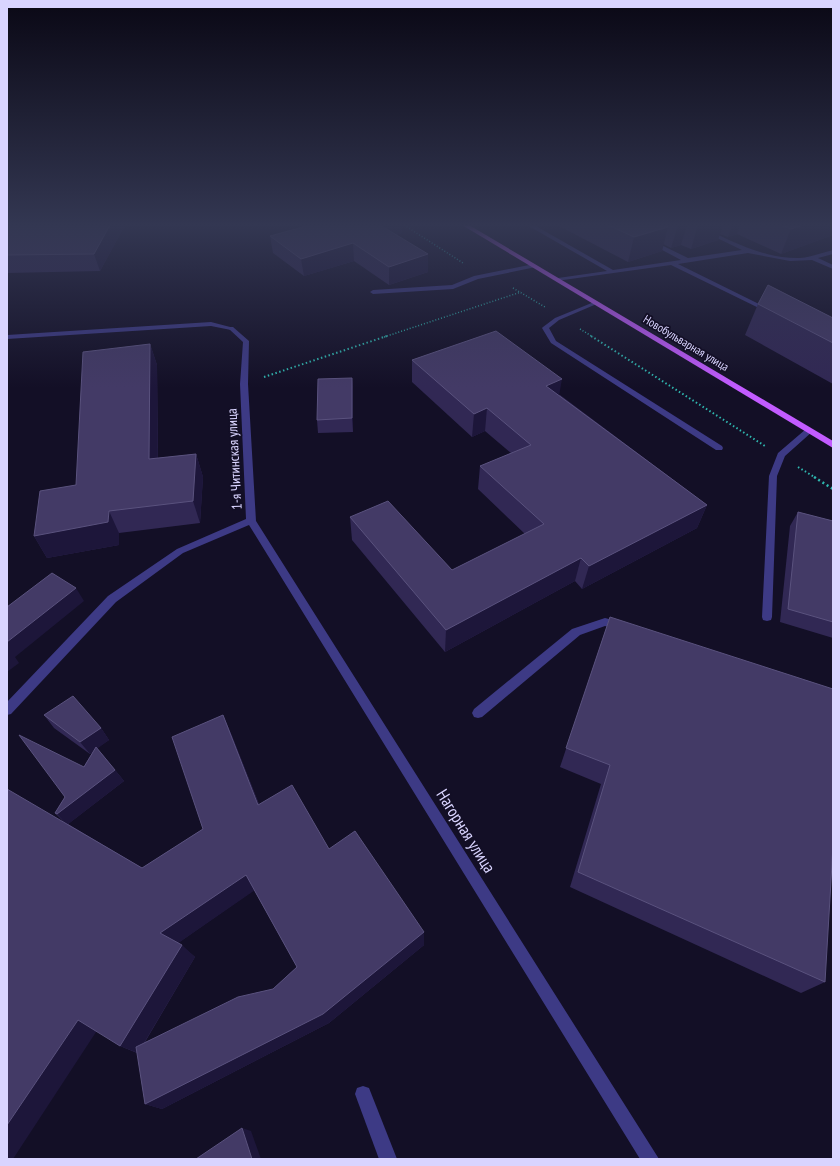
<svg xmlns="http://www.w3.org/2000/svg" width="840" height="1166" font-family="'PT Sans Narrow',sans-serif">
  <rect width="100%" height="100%" fill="#130f26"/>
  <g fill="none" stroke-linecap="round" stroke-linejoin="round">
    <!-- path-far2 -->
    <g stroke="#2fb8b0" stroke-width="1.5" stroke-dasharray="1 2" stroke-linecap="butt">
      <path d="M 404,225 L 463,263"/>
      <path d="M 513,288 L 545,307"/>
      <path d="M 580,329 L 593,337"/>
      <path d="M 384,337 L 521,292"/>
    </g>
    <!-- path-far1 -->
    <g stroke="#2fb8b0" stroke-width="2" stroke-dasharray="1.5 2.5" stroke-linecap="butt">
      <path d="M 591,336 L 765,446"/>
      <path d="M 264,377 L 387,336"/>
      <path d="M 798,467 L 816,478"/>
    </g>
    <!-- path -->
    <path stroke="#2fb8b0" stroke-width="2.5" stroke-dasharray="2 3" stroke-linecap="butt" d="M 814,477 L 833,489"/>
    <!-- lane -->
    <g fill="#3d3a85" fill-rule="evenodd">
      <path d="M 527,225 L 534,225 L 613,270 L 681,260 L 649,243 L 648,242 L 651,240 L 688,258 L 742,250 L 690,225 L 697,225 C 730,240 763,259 800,258 C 811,257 822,253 833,250 L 833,254 L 818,258 L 833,265 L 833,269 L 812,260 L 790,261 L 748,253 L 678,264 L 771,310 L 771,312 L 769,313 L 671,265 L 556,281 L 556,279 L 558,278 L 607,271 Z"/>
      <path d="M 534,264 L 537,266 L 536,267 L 478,279 L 453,289 L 373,294 L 370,292 L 373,290 L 452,285 L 474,276 Z"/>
      <path d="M 594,302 L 599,303 L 559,320 L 549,328 L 556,341 L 722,446 L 723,448 L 722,450 L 716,450 L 551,343 L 542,328 L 543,327 L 555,318 Z"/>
      <path d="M 211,322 L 234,328 L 231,330 L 211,326 L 7,339 L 7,335 Z"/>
      <path d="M 806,429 L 809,429 L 813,431 L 785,456 L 777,476 L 772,617 L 771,620 L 767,621 L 763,620 L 762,617 L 769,476 L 778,453 Z"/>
      <path d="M 605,618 L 625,623 L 626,626 L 625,629 L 621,630 L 605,626 L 580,635 L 482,717 L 478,718 L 474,717 L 472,713 L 474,709 L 572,629 Z"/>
      <path d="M 363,1086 L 369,1088 L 397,1159 L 379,1159 L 355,1094 L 357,1088 Z"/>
    </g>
    <!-- street -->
    <path fill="#3d3a85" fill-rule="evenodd" d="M 229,327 L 233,327 L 249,341 L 248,384 L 256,521 L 659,1159 L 640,1159 L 249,525 L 183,553 L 116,602 L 11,714 L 7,715 L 7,702 L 108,596 L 177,549 L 246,519 L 240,384 L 243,342 L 229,329 Z"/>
    <!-- primary -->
    <path fill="#c25bff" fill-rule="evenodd" d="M 462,225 L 469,225 L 833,441 L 833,448 Z"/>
  </g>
  <!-- wall -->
  <g fill="#312854" fill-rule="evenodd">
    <path d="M 7,225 L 125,225 L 100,271 L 7,273 Z"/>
    <path d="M 310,225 L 401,225 L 402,233 L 396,235 L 428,272 L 389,285 L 354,261 L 304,276 L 273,253 L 270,236 Z"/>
    <path d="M 557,225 L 833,225 L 833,235 L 781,254 L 737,234 L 728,237 L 720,234 L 718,240 L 691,249 L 681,245 L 671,248 L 663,244 L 662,251 L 628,262 Z"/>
    <path d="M 758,304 L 833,318 L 833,384 L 745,335 Z"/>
    <path d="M 150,344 L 157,365 L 158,458 L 196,454 L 203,477 L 200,523 L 119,533 L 119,545 L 47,558 L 34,536 L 76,485 Z"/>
    <path d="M 412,360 L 560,395 L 707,505 L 697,528 L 582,589 L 575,581 L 445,652 L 352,540 L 350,517 L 452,570 L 525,534 L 478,489 L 480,466 L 511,453 L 485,431 L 472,437 L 412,382 Z"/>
    <path d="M 352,378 L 353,392 L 353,432 L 318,433 L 317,420 Z"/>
    <path d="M 798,512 L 833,521 L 833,638 L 780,622 L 790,526 Z"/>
    <path d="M 610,617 L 825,982 L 801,993 L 570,887 L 601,784 L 560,767 Z"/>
    <path d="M 44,715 L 101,728 L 109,740 L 97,748 L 124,781 L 68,824 L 142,868 L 203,829 L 223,715 L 232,736 L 259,804 L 329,849 L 424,945 L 329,1023 L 162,1109 L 145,1104 L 137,1053 L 120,1046 L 65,823 L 55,813 L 94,750 L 90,754 L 54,728 ZM 254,890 L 297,967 L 273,989 L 145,1042 L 195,957 L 178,943 Z"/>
  </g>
  <!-- shaded-wall -->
  <g fill="#1d163a">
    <path d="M 110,225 L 125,225 L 100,271 L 94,254 Z"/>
    <path d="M 377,225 L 401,225 L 402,233 L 377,240 Z"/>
    <path d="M 678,225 L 687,225 L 681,245 L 671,248 Z"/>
    <path d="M 698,225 L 723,225 L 718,240 L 691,249 Z"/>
    <path d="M 732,225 L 740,225 L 737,234 L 728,237 Z"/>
    <path d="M 803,225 L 833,225 L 833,235 L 781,254 L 791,229 Z"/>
    <path d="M 668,227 L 662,251 L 628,262 L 634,237 Z"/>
    <path d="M 353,243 L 354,261 L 304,276 L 301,259 Z"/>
    <path d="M 428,254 L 428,272 L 389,285 L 389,267 Z"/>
    <path d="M 150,344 L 157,365 L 158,481 L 149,459 Z"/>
    <path d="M 352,378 L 353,392 L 353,432 L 352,418 Z"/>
    <path d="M 562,379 L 558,402 L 546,386 Z"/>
    <path d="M 487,408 L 485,431 L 472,437 L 474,414 Z"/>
    <path d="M 196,454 L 203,477 L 200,523 L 193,501 Z"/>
    <path d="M 707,505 L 697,528 L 582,589 L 589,566 Z"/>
    <path d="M 109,511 L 119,533 L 119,545 L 47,558 L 34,536 Z"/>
    <path d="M 581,558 L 575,581 L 445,652 L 446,630 Z"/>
    <path d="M 76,588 L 84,601 L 15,657 L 19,663 L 7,672 L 7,642 Z"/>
    <path d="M 223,715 L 232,736 L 266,823 L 258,805 Z"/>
    <path d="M 101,728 L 109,740 L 90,754 L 80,742 Z"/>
    <path d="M 115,770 L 124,781 L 67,825 L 57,814 Z"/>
    <path d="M 246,875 L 255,890 L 174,946 L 160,933 Z"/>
    <path d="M 424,932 L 424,945 L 329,1023 L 162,1109 L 145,1104 Z"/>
    <path d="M 182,945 L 195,957 L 138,1053 L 120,1046 Z"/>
    <path d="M 78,1020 L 98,1029 L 13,1159 L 7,1159 L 7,1125 Z"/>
    <path d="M 242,1128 L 251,1131 L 261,1159 L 252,1159 Z"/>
  </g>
  <!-- building -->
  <g fill="#433a66" stroke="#5a527e">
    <path d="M 7,225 L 110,225 L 94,254 L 7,255 Z"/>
    <path d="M 310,225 L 380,225 L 428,254 L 389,267 L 353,243 L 301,259 L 270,236 Z"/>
    <path d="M 608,225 L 665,225 L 668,227 L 634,237 Z"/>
    <path d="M 781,225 L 803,225 L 791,229 Z"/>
    <path d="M 768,285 L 833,318 L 833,343 L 758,304 Z"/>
    <path d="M 496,331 L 562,379 L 546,386 L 707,505 L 589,566 L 581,558 L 446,630 L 350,517 L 388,501 L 452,570 L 544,524 L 480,466 L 531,445 L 487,408 L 474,414 L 412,360 Z"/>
    <path d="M 150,344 L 149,459 L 196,454 L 193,501 L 109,511 L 108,522 L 34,536 L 40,491 L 76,485 L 83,352 Z"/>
    <path d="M 352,378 L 352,418 L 317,420 L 318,379 Z"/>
    <path d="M 798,512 L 833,521 L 833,622 L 788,609 Z"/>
    <path d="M 52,573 L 76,588 L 7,642 L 7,607 Z"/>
    <path d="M 610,617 L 833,689 L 833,844 L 831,881 L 825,982 L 578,872 L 610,765 L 566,748 Z"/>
    <path d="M 73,696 L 101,728 L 80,742 L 44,715 Z"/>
    <path d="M 223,715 L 258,805 L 292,785 L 329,849 L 355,831 L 424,932 L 323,1014 L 145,1104 L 136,1047 L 238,997 L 273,989 L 297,967 L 246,875 L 160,933 L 182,945 L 120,1046 L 78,1020 L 7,1125 L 7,789 L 142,868 L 203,829 L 172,737 Z"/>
    <path d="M 19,735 L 84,767 L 96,747 L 115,770 L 57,814 L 55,813 L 65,797 Z"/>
    <path d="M 242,1128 L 252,1159 L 196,1159 Z"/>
  </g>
  <!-- sky -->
  <linearGradient id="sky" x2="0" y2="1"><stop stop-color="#0a0815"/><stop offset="0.58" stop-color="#333752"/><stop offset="1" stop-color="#333752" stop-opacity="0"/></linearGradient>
  <rect width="840" height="388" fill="url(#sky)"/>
  <g text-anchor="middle" stroke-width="3.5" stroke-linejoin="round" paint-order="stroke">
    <!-- far-street labels -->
    <g font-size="12" fill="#d9d4ff" stroke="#130f26">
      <text transform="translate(686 343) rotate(31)" y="4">Новобульварная улица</text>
    </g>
    <!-- street labels -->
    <g font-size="14" fill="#d9d4ff" stroke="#130f26">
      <text transform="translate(234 459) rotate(-93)" y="5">1-я Читинская улица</text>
    </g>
    <!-- near-street labels -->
    <g font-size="17" fill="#d9d4ff" stroke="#130f26">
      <text transform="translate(466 831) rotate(58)" y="6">Нагорная улица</text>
    </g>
  </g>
  <!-- border -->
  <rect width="840" height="1166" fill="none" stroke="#d9d4ff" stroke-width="16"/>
</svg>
